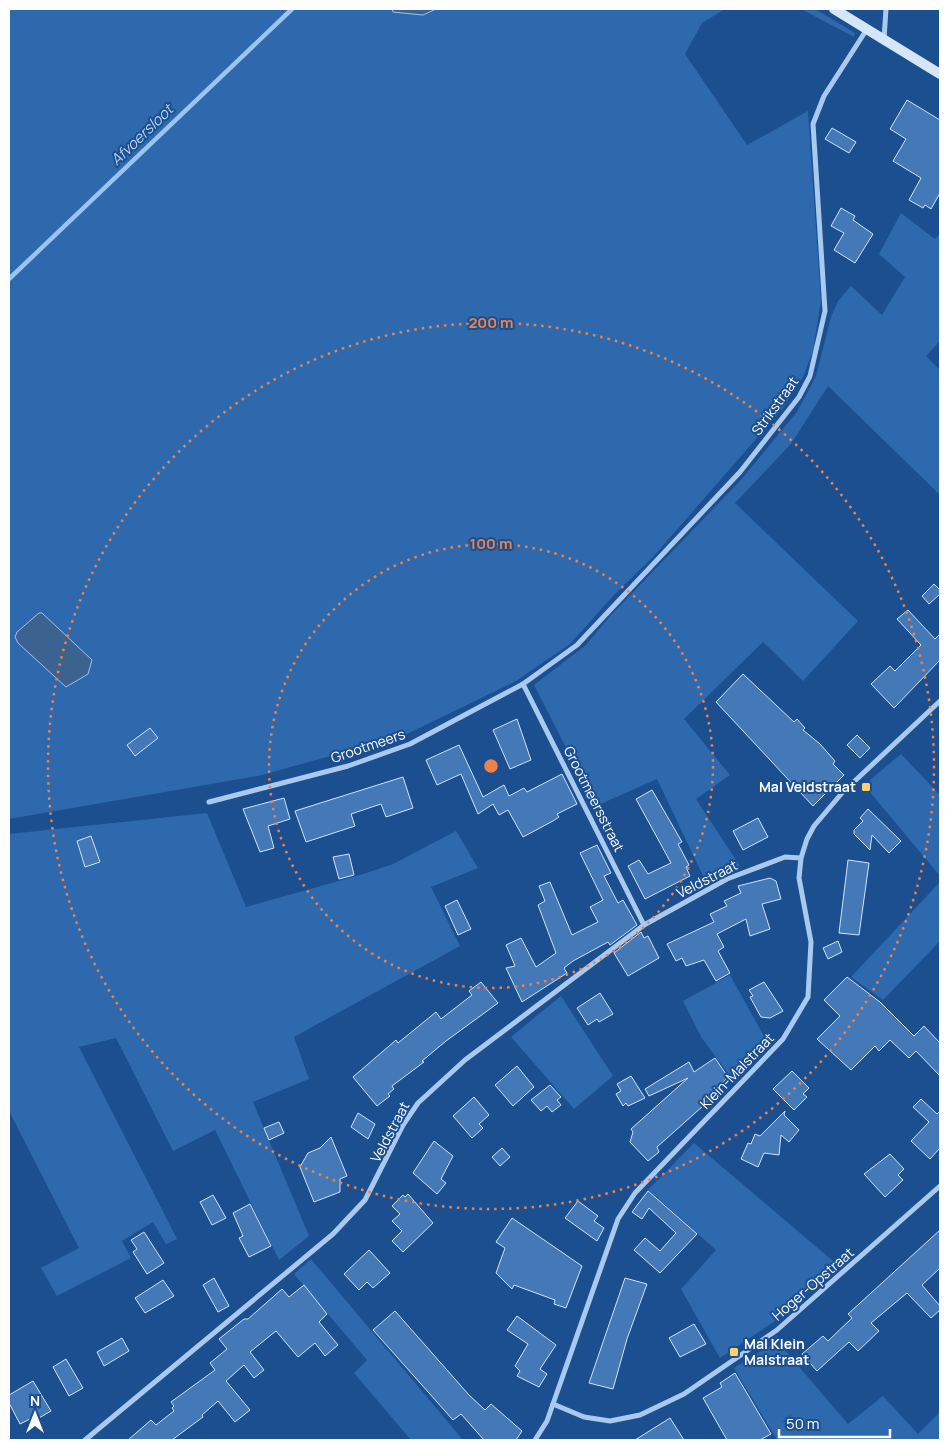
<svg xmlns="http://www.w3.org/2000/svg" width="949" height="1449" font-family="Manrope,sans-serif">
  <rect width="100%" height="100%" fill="#1b4f8f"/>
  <!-- green -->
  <g fill="#2e69ad">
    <path d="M 9,9 L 725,9 L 702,23 L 685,54 L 747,145 L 808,111 L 821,301 L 813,351 L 803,377 L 783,408 L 653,557 L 613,596 L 570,644 L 516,681 L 403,736 L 258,776 L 9,819 Z"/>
    <path d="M 801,9 L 815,9 L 855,33 L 854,37 Z"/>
    <path d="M 901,213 L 935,239 L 940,233 L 940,341 L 926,356 L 940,370 L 940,495 L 828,386 L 791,444 L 735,503 L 858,621 L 803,681 L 763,642 L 684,719 L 730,775 L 696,799 L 740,866 L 706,882 L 657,779 L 596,806 L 534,685 L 586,645 L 610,616 L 740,481 L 797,412 L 816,376 L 831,317 L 838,301 L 851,286 L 882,315 L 905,277 L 879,254 Z"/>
    <path d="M 901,754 L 940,795 L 940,876 L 864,785 Z"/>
    <path d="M 207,813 L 246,907 L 360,875 L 393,864 L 456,831 L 478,868 L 431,887 L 460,946 L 294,1037 L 309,1079 L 253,1102 L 309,1236 L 279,1260 L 215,1130 L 173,1151 L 116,1038 L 79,1047 L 177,1239 L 166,1244 L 153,1222 L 122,1241 L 131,1258 L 57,1296 L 41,1268 L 79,1248 L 9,1111 L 9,834 Z"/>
    <path d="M 940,882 L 940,941 L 883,1000 L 851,977 Z"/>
    <path d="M 730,975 L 765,1038 L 730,1076 L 701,1037 L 683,1001 Z"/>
    <path d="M 561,996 L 613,1076 L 574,1109 L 511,1037 Z"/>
    <path d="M 694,1143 L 839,1266 L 775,1321 L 720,1358 L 681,1289 L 716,1250 L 648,1190 Z"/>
    <path d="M 311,1259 L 463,1440 L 411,1440 L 354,1373 L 367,1360 L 294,1274 Z"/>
    <path d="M 777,1341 L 848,1424 L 883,1396 L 918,1434 L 940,1412 L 940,1440 L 777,1440 L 734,1368 Z"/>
  </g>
  <!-- water -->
  <g fill="#3c6290" stroke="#9cc4f0">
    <path d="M 392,9 L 436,9 L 423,15 L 393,12 Z"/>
    <path d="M 39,613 L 42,613 L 92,660 L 88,674 L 66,687 L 18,643 L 15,637 L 17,632 Z"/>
  </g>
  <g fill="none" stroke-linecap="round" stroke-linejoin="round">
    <!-- stream -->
    <path stroke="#9cc4f0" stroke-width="4.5" d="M 9,279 L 292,9"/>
  </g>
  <!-- building -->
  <g fill="#4478b7" stroke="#cfe3fa">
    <path d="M 907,100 L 940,120 L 940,193 L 931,209 L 925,205 L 923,208 L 909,200 L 921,178 L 893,161 L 906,139 L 890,129 Z"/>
    <path d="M 832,128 L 856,142 L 849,153 L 825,139 Z"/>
    <path d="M 841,208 L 855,216 L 853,220 L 873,234 L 855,263 L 834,250 L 844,233 L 831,226 Z"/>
    <path d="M 934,584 L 940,590 L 940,594 L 929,604 L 922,596 Z"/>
    <path d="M 908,610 L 935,639 L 940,634 L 940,660 L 894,708 L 871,684 L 890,666 L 895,671 L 921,645 L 897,619 Z"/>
    <path d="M 743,674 L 794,722 L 797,719 L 805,728 L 803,730 L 820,744 L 835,761 L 833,764 L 844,775 L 813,806 L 716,702 Z"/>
    <path d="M 517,719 L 531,760 L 510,769 L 493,730 Z"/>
    <path d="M 150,728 L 158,738 L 135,756 L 127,745 Z"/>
    <path d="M 857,735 L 870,748 L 860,758 L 847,745 Z"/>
    <path d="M 459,745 L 483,797 L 504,785 L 509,796 L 524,788 L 527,792 L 562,774 L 577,804 L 557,814 L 559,817 L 553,821 L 523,837 L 508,810 L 499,815 L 493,804 L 478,814 L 461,774 L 437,785 L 426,760 Z"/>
    <path d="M 403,777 L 413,808 L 386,817 L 381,804 L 351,814 L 355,826 L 306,842 L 295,811 Z"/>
    <path d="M 652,790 L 682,842 L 678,844 L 689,865 L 686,867 L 690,876 L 645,899 L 628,866 L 639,860 L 648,874 L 671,863 L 636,799 Z"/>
    <path d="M 284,798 L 290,819 L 268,826 L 274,848 L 260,852 L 243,809 Z"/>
    <path d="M 868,809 L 901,841 L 889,853 L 872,835 L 870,850 L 854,834 L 854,830 L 863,821 L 860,818 Z"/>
    <path d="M 758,818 L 768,837 L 743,850 L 733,831 Z"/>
    <path d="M 91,836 L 100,862 L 85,867 L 77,841 Z"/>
    <path d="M 597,845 L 611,873 L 604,876 L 618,903 L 623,900 L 637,925 L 610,945 L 608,942 L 573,961 L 564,968 L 567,973 L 522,1002 L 506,968 L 515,966 L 506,945 L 521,938 L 536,967 L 556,953 L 538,905 L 545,901 L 539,886 L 550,882 L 572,935 L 598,922 L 590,907 L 603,900 L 580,853 Z"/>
    <path d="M 349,854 L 354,875 L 339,879 L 333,857 Z"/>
    <path d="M 848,860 L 869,863 L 859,935 L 839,933 Z"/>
    <path d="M 770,878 L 776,881 L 781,899 L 762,904 L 770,929 L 750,936 L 746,919 L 717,934 L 724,947 L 718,951 L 730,973 L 716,981 L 704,960 L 686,966 L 682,958 L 676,961 L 667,944 L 714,922 L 710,914 L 727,906 L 724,901 L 741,893 L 738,886 Z"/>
    <path d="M 457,900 L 471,929 L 458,935 L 445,906 Z"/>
    <path d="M 641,932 L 644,938 L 648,936 L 659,958 L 628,976 L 614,953 Z"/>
    <path d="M 838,941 L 842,952 L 828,959 L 823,948 Z"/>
    <path d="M 847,977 L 880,1002 L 914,1036 L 924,1026 L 940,1043 L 940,1076 L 916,1051 L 909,1058 L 890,1040 L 879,1051 L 875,1046 L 851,1070 L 817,1039 L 840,1016 L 824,1000 Z"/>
    <path d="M 481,982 L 498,1003 L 446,1041 L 422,1061 L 424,1062 L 392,1086 L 394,1089 L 388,1094 L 390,1096 L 377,1106 L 353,1077 L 396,1040 L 398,1043 L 436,1012 L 441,1019 L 472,995 L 469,991 Z"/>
    <path d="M 764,982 L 783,1011 L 770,1018 L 761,1017 L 750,997 L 753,996 L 749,990 Z"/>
    <path d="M 600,993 L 613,1014 L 599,1022 L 597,1019 L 588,1025 L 577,1008 Z"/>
    <path d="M 715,1058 L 728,1077 L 703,1106 L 657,1147 L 659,1152 L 648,1161 L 630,1142 L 633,1132 L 631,1129 L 688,1078 L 649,1096 L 645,1089 L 689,1062 L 694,1072 Z"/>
    <path d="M 517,1066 L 534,1087 L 513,1106 L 495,1085 Z"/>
    <path d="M 792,1071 L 809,1088 L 803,1094 L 807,1097 L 794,1110 L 773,1089 Z"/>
    <path d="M 631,1076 L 645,1098 L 628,1106 L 626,1103 L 623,1106 L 616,1094 L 621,1091 L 617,1084 Z"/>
    <path d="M 550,1085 L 561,1097 L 557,1100 L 561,1105 L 552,1112 L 547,1106 L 541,1111 L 531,1100 Z"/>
    <path d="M 474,1097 L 489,1115 L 479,1124 L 483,1128 L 472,1138 L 453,1116 Z"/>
    <path d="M 921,1099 L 937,1114 L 940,1111 L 940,1148 L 930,1159 L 911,1141 L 929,1122 L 913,1107 Z"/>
    <path d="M 785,1111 L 784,1115 L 799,1130 L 789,1142 L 781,1135 L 779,1155 L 764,1153 L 758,1167 L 741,1159 L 748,1143 L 751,1144 L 755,1134 L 760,1136 Z"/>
    <path d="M 358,1113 L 375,1124 L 368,1139 L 351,1127 Z"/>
    <path d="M 279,1122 L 284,1133 L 269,1140 L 264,1128 Z"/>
    <path d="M 331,1137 L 347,1176 L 340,1179 L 340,1192 L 314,1202 L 300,1167 L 308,1153 L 320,1148 Z"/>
    <path d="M 434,1141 L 453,1156 L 441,1179 L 446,1183 L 437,1194 L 413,1173 Z"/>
    <path d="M 502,1148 L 510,1157 L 500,1166 L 492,1157 Z"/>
    <path d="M 890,1154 L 904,1169 L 898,1175 L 903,1180 L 885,1197 L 864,1174 Z"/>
    <path d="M 648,1191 L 697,1234 L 660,1273 L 634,1250 L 645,1238 L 660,1251 L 676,1233 L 649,1208 L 642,1219 L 632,1212 Z"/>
    <path d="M 408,1194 L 433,1223 L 403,1252 L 392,1241 L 402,1231 L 392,1221 L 400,1214 L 392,1206 L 403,1195 L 405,1197 Z"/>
    <path d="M 213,1195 L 226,1218 L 212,1225 L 200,1202 Z"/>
    <path d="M 578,1201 L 598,1216 L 594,1221 L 604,1228 L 597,1241 L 565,1218 Z"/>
    <path d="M 250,1204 L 271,1246 L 249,1257 L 239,1238 L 243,1236 L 233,1213 Z"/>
    <path d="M 512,1218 L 582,1266 L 566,1308 L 554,1304 L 555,1300 L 514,1285 L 512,1289 L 496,1273 L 505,1248 L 496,1242 Z"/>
    <path d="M 940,1230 L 940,1268 L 922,1285 L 940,1306 L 940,1310 L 931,1318 L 907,1293 L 871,1323 L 879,1331 L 858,1351 L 849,1342 L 817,1371 L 802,1354 L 823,1336 L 828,1341 L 852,1318 L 848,1314 Z"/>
    <path d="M 144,1232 L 164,1263 L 147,1274 L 133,1252 L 137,1249 L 131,1240 Z"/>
    <path d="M 369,1250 L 390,1273 L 373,1288 L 367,1282 L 359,1290 L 344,1274 Z"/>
    <path d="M 214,1278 L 229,1306 L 218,1312 L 203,1285 Z"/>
    <path d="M 625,1278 L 647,1284 L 627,1339 L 613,1389 L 589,1383 Z"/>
    <path d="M 163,1280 L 174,1296 L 145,1313 L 135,1298 Z"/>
    <path d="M 304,1285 L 327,1314 L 319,1322 L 338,1345 L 325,1356 L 315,1343 L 298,1357 L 276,1331 L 250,1352 L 264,1370 L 254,1378 L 244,1365 L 226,1381 L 250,1410 L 235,1422 L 218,1401 L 202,1415 L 203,1417 L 172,1440 L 128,1440 L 151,1420 L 156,1425 L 174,1411 L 172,1408 L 174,1406 L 171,1402 L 215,1370 L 210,1363 L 227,1349 L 219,1339 L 244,1319 L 248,1319 L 282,1289 L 289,1297 Z"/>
    <path d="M 395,1311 L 469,1395 L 485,1410 L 491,1404 L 522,1431 L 516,1440 L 484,1440 L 461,1414 L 453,1420 L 373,1330 Z"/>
    <path d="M 517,1316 L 556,1345 L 540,1369 L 547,1374 L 539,1387 L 517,1376 L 520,1371 L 515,1366 L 528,1344 L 507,1330 Z"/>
    <path d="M 694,1324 L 706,1344 L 680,1357 L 669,1338 Z"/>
    <path d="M 122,1338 L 129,1351 L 104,1366 L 97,1352 Z"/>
    <path d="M 66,1359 L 83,1388 L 69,1396 L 53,1367 Z"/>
    <path d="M 735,1373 L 771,1434 L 760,1440 L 727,1440 L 703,1398 L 722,1387 L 720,1383 Z"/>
    <path d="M 33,1381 L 51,1411 L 39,1418 L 38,1415 L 20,1424 L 9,1403 L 9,1395 Z"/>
    <path d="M 670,1418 L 684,1440 L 635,1440 Z"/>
  </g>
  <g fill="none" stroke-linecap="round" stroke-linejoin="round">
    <!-- minor -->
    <g stroke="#a9c9ee" stroke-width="5">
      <path d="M 884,39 L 886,9"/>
      <path d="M 523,684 L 644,925"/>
      <path d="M 209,802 L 348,766 L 410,744 L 523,684 L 577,645 L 740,472 L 799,397 L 810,376 L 825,311 L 813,124 L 824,96 L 867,29"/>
      <path d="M 553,1404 L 584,1417 L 610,1421 L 640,1415 L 684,1394 L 777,1330 L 940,1186"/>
      <path d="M 85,1440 L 333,1234 L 365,1200 L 403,1125 L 418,1103 L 465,1060 L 644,925 L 727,879 L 785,857 L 801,858"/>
      <path d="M 535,1440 L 547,1421 L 618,1219 L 635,1193 L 783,1039 L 808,997 L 811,942 L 799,878 L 801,858 L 807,839 L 814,826 L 842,793 L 940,701"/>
    </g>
    <!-- secondary -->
    <path stroke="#d6e6fa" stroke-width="10" d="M 834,9 L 940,74"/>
  </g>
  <!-- distance rings -->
  <g fill="none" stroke="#ee8249" stroke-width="2.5" stroke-dasharray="2.5 5">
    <circle cx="491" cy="766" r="222"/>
    <circle cx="491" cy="766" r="443"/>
  </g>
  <!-- markers -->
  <g fill="#ffd166" stroke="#1b4f8f" stroke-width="2">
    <rect x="861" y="782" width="10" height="10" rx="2.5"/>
    <rect x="729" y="1347" width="10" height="10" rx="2.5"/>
  </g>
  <g text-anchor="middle" stroke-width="4" stroke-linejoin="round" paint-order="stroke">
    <!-- street labels -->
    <g font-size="14" fill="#fff" stroke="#1b4f8f">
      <text transform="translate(775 406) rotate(-54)" y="5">Strikstraat</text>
      <text transform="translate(368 746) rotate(-19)" y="5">Grootmeers</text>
      <text transform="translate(594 799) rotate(63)" y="5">Grootmeersstraat</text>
      <text transform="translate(707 879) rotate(-27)" y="5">Veldstraat</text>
      <text transform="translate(737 1071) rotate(-46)" y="5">Klein-Malstraat</text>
      <text transform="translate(390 1132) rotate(-62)" y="5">Veldstraat</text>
      <text transform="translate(813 1284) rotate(-41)" y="5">Hoger-Opstraat</text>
    </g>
    <!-- poi labels -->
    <g font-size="14" font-weight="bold" fill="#fff" stroke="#1b4f8f" text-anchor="end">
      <text x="856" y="792">Mal Veldstraat</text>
      <text x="744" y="1349" text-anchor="start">Mal Klein<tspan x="744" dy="16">Malstraat</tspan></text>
    </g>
    <!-- water labels -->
    <g font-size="15" font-style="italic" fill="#b5d3f5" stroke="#1b4f8f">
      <text transform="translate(142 135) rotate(-44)" y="5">Afvoersloot</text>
    </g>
  </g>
  <circle cx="491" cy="766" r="8" fill="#ee8249" stroke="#1b4f8f" stroke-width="2.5"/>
  <g font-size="15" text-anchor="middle" font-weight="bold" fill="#ee8249" stroke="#1b4f8f" stroke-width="4" stroke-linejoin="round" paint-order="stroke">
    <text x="491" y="328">200 m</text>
    <text x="491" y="549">100 m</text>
  </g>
  <!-- border -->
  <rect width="949" height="1449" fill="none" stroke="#ffffff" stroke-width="20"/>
  <!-- north arrow -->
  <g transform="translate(35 1414)" stroke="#1b4f8f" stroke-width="4" paint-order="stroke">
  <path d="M0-4L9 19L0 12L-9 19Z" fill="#ffffff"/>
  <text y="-8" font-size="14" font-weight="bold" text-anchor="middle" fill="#ffffff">N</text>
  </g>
  <!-- scale -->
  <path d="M779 1429v8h111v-8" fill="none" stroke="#ffffff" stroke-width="2.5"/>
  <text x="786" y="1429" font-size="15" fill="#ffffff" stroke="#1b4f8f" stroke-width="4" paint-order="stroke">50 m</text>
</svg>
